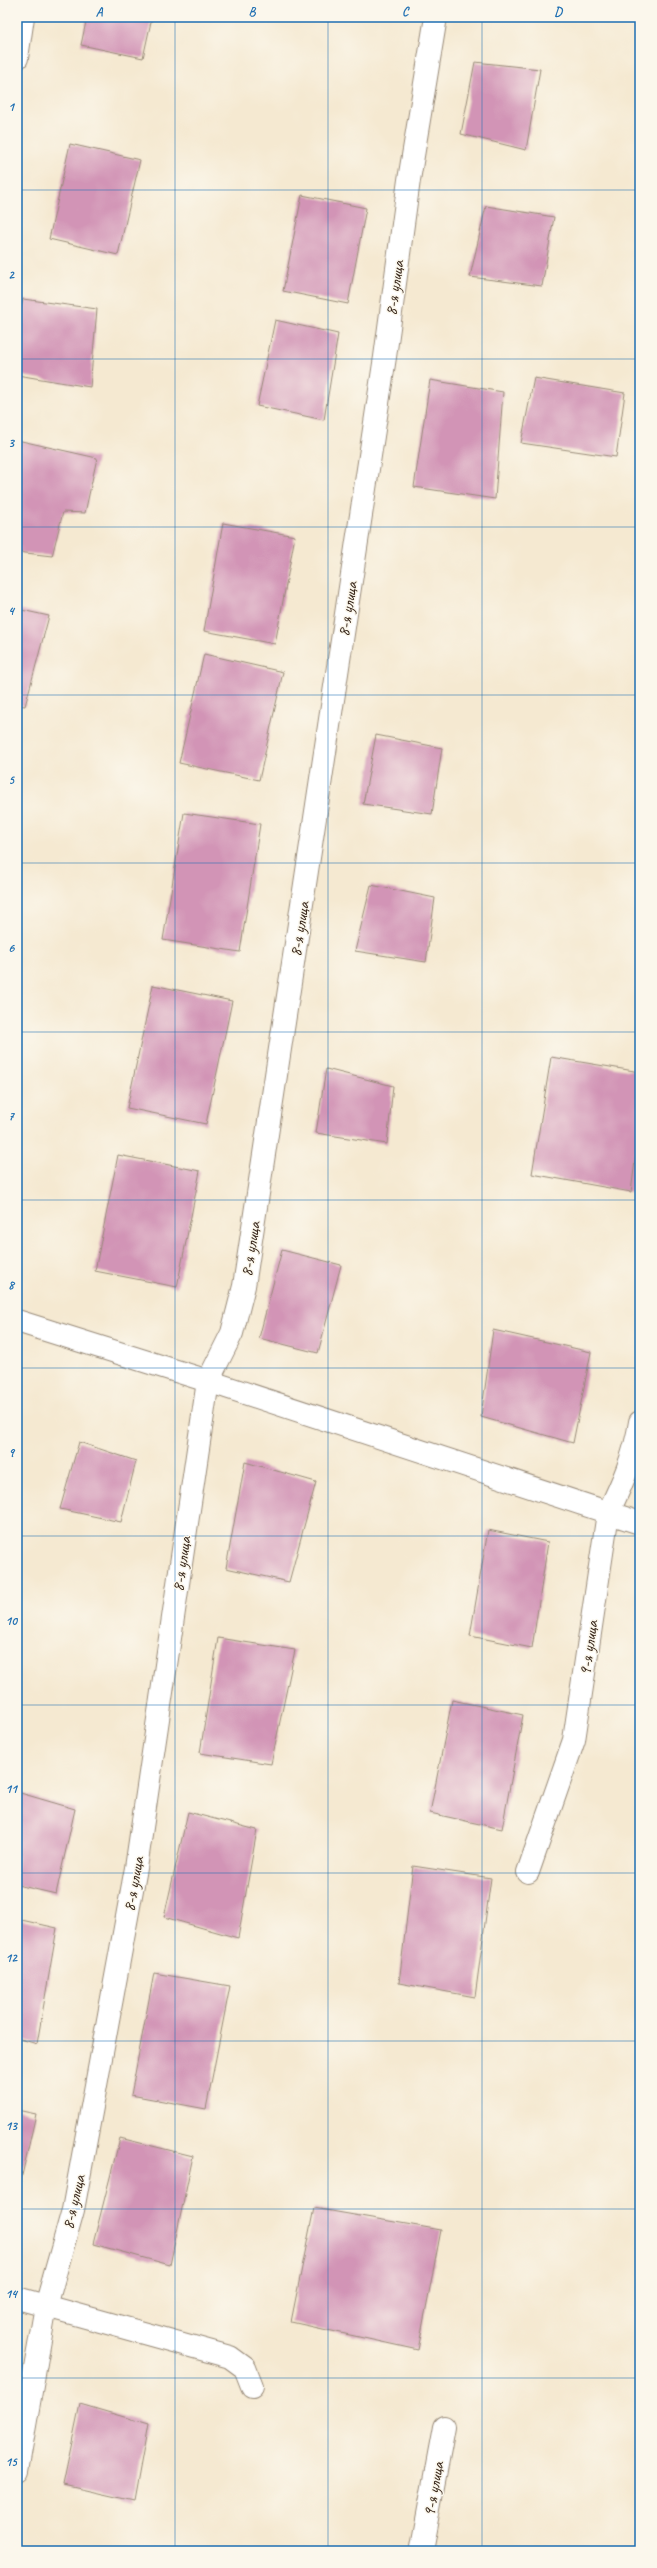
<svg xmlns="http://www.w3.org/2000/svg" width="657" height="2568" font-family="Caveat,sans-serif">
  <rect width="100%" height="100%" fill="#fbf7ec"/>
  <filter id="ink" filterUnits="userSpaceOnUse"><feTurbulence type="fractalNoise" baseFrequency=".025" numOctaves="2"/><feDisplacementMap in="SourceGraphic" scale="8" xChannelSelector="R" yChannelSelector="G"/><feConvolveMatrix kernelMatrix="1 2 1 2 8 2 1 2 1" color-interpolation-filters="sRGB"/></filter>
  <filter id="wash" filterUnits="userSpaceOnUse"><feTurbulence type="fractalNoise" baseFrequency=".012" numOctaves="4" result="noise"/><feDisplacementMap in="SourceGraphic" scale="16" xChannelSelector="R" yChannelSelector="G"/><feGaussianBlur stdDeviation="0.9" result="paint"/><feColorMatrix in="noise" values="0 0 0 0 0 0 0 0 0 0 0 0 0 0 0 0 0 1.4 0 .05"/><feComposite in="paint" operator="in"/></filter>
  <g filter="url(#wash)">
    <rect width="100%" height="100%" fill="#f5e9d1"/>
    <g id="blocks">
      <!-- building -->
      <g fill="#d294b6">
        <path d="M 87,17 L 152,17 L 143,58 L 81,45 Z"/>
        <path d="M 475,62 L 540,69 L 526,150 L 461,134 Z"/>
        <path d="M 70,144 L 140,160 L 118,255 L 49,239 Z"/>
        <path d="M 302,195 L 366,208 L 348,304 L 283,291 Z"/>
        <path d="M 486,206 L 554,217 L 542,286 L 470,277 Z"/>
        <path d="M 23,299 L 97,309 L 90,387 L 17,375 L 17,327 Z"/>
        <path d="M 275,320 L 338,334 L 324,420 L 257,406 Z"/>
        <path d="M 534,378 L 625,393 L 616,457 L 521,443 Z"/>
        <path d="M 430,380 L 503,392 L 495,499 L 414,487 Z"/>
        <path d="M 17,440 L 97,458 L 85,513 L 63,512 L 52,556 L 17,552 Z"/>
        <path d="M 223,523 L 295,536 L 275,644 L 204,631 Z"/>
        <path d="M 17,609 L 49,616 L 25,706 L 17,705 Z"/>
        <path d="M 204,654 L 283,672 L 259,780 L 179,763 Z"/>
        <path d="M 376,735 L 442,748 L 432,814 L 363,804 Z"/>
        <path d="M 184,813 L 260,824 L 240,952 L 163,940 Z"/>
        <path d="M 371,885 L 435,898 L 426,962 L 355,951 Z"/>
        <path d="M 153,985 L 232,1001 L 206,1124 L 127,1108 Z"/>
        <path d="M 551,1057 L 640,1072 L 640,1123 L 631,1192 L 532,1174 Z"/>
        <path d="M 326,1069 L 393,1086 L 387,1144 L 316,1133 Z"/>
        <path d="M 118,1155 L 200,1171 L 177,1287 L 95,1271 Z"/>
        <path d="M 282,1250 L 341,1265 L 318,1353 L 259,1338 Z"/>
        <path d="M 493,1330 L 591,1352 L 573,1443 L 481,1417 Z"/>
        <path d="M 79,1442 L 136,1461 L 121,1522 L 60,1509 Z"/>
        <path d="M 245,1462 L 316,1482 L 289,1582 L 226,1568 Z"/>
        <path d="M 488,1530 L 548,1542 L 532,1648 L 470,1636 Z"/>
        <path d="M 218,1638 L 295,1650 L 271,1764 L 200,1753 Z"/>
        <path d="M 452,1700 L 523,1715 L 502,1829 L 430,1813 Z"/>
        <path d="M 17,1792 L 75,1809 L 56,1894 L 17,1885 Z"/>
        <path d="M 188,1812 L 257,1830 L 238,1938 L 164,1917 Z"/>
        <path d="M 413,1866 L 491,1878 L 475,1997 L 399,1983 Z"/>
        <path d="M 17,1919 L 57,1928 L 37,2044 L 17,2038 Z"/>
        <path d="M 154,1973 L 230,1986 L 206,2109 L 131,2095 Z"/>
        <path d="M 17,2110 L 36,2114 L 18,2193 L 17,2193 Z"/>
        <path d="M 120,2138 L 193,2156 L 170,2265 L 93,2244 Z"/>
        <path d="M 314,2208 L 441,2230 L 418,2350 L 291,2322 Z"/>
        <path d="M 80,2404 L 148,2424 L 134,2501 L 63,2485 Z"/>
      </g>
    </g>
  </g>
  <g filter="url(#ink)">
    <use href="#blocks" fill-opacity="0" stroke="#988a78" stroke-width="1"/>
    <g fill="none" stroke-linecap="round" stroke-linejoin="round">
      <!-- minor casing -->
      <g stroke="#988a78" stroke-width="24">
        <g id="minor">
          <path d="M 17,58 L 23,17"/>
          <path d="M 17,1321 L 208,1381 L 640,1523"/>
          <path d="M 528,1872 L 574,1740 L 608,1513 C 622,1484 635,1455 640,1422"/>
          <path d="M 17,2298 L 230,2357 L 245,2368 L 252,2386"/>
          <path d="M 17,2471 L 46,2306 L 73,2210 L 136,1868 L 208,1381 L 232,1333 L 244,1286 L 385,357 L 409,180 L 436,17"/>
          <path d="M 421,2551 L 444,2427"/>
        </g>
      </g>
      <!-- minor -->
      <use href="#minor" stroke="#fff" stroke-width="22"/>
    </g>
  </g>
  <!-- grid -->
  <path fill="none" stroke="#1f6fb2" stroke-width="1" stroke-opacity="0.55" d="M 175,17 L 175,2551M 328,17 L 328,2551M 482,17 L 482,2551M 17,190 L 640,190M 17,359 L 640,359M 17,527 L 640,527M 17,695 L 640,695M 17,863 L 640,863M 17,1032 L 640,1032M 17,1200 L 640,1200M 17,1368 L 640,1368M 17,1536 L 640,1536M 17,1705 L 640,1705M 17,1873 L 640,1873M 17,2041 L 640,2041M 17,2209 L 640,2209M 17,2378 L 640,2378"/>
  <g text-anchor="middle" stroke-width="3" stroke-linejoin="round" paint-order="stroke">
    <!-- street labels -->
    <g font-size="17" fill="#3b2a1e" stroke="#fbf7ec">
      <text transform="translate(394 288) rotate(-82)" y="6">8-я улица</text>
      <text transform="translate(347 609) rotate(-81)" y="6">8-я улица</text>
      <text transform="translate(299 929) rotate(-81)" y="6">8-я улица</text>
      <text transform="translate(250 1249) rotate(-81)" y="6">8-я улица</text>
      <text transform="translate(181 1564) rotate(-82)" y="6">8-я улица</text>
      <text transform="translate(588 1648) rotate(-82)" y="6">9-я улица</text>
      <text transform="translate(133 1884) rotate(-80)" y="6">8-я улица</text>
      <text transform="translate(73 2202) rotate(-77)" y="6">8-я улица</text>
      <text transform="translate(433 2489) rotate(-80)" y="6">9-я улица</text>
    </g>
  </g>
  <!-- margin -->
  <rect width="657" height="2568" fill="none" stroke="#fbf7ec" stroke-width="44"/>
  <rect x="22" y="22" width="613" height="2524" fill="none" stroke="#1f6fb2" stroke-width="1.5"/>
  <g font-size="13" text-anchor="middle" font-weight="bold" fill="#1f6fb2">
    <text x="99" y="16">A</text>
    <text x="252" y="16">B</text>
    <text x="405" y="16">C</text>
    <text x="558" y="16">D</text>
    <text x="11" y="111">1</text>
    <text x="11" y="279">2</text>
    <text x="11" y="447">3</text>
    <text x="11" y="615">4</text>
    <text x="11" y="784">5</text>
    <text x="11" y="952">6</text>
    <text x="11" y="1120">7</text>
    <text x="11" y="1289">8</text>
    <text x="11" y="1457">9</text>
    <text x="11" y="1625">10</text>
    <text x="11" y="1793">11</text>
    <text x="11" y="1962">12</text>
    <text x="11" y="2130">13</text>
    <text x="11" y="2298">14</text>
    <text x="11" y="2466">15</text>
  </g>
</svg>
